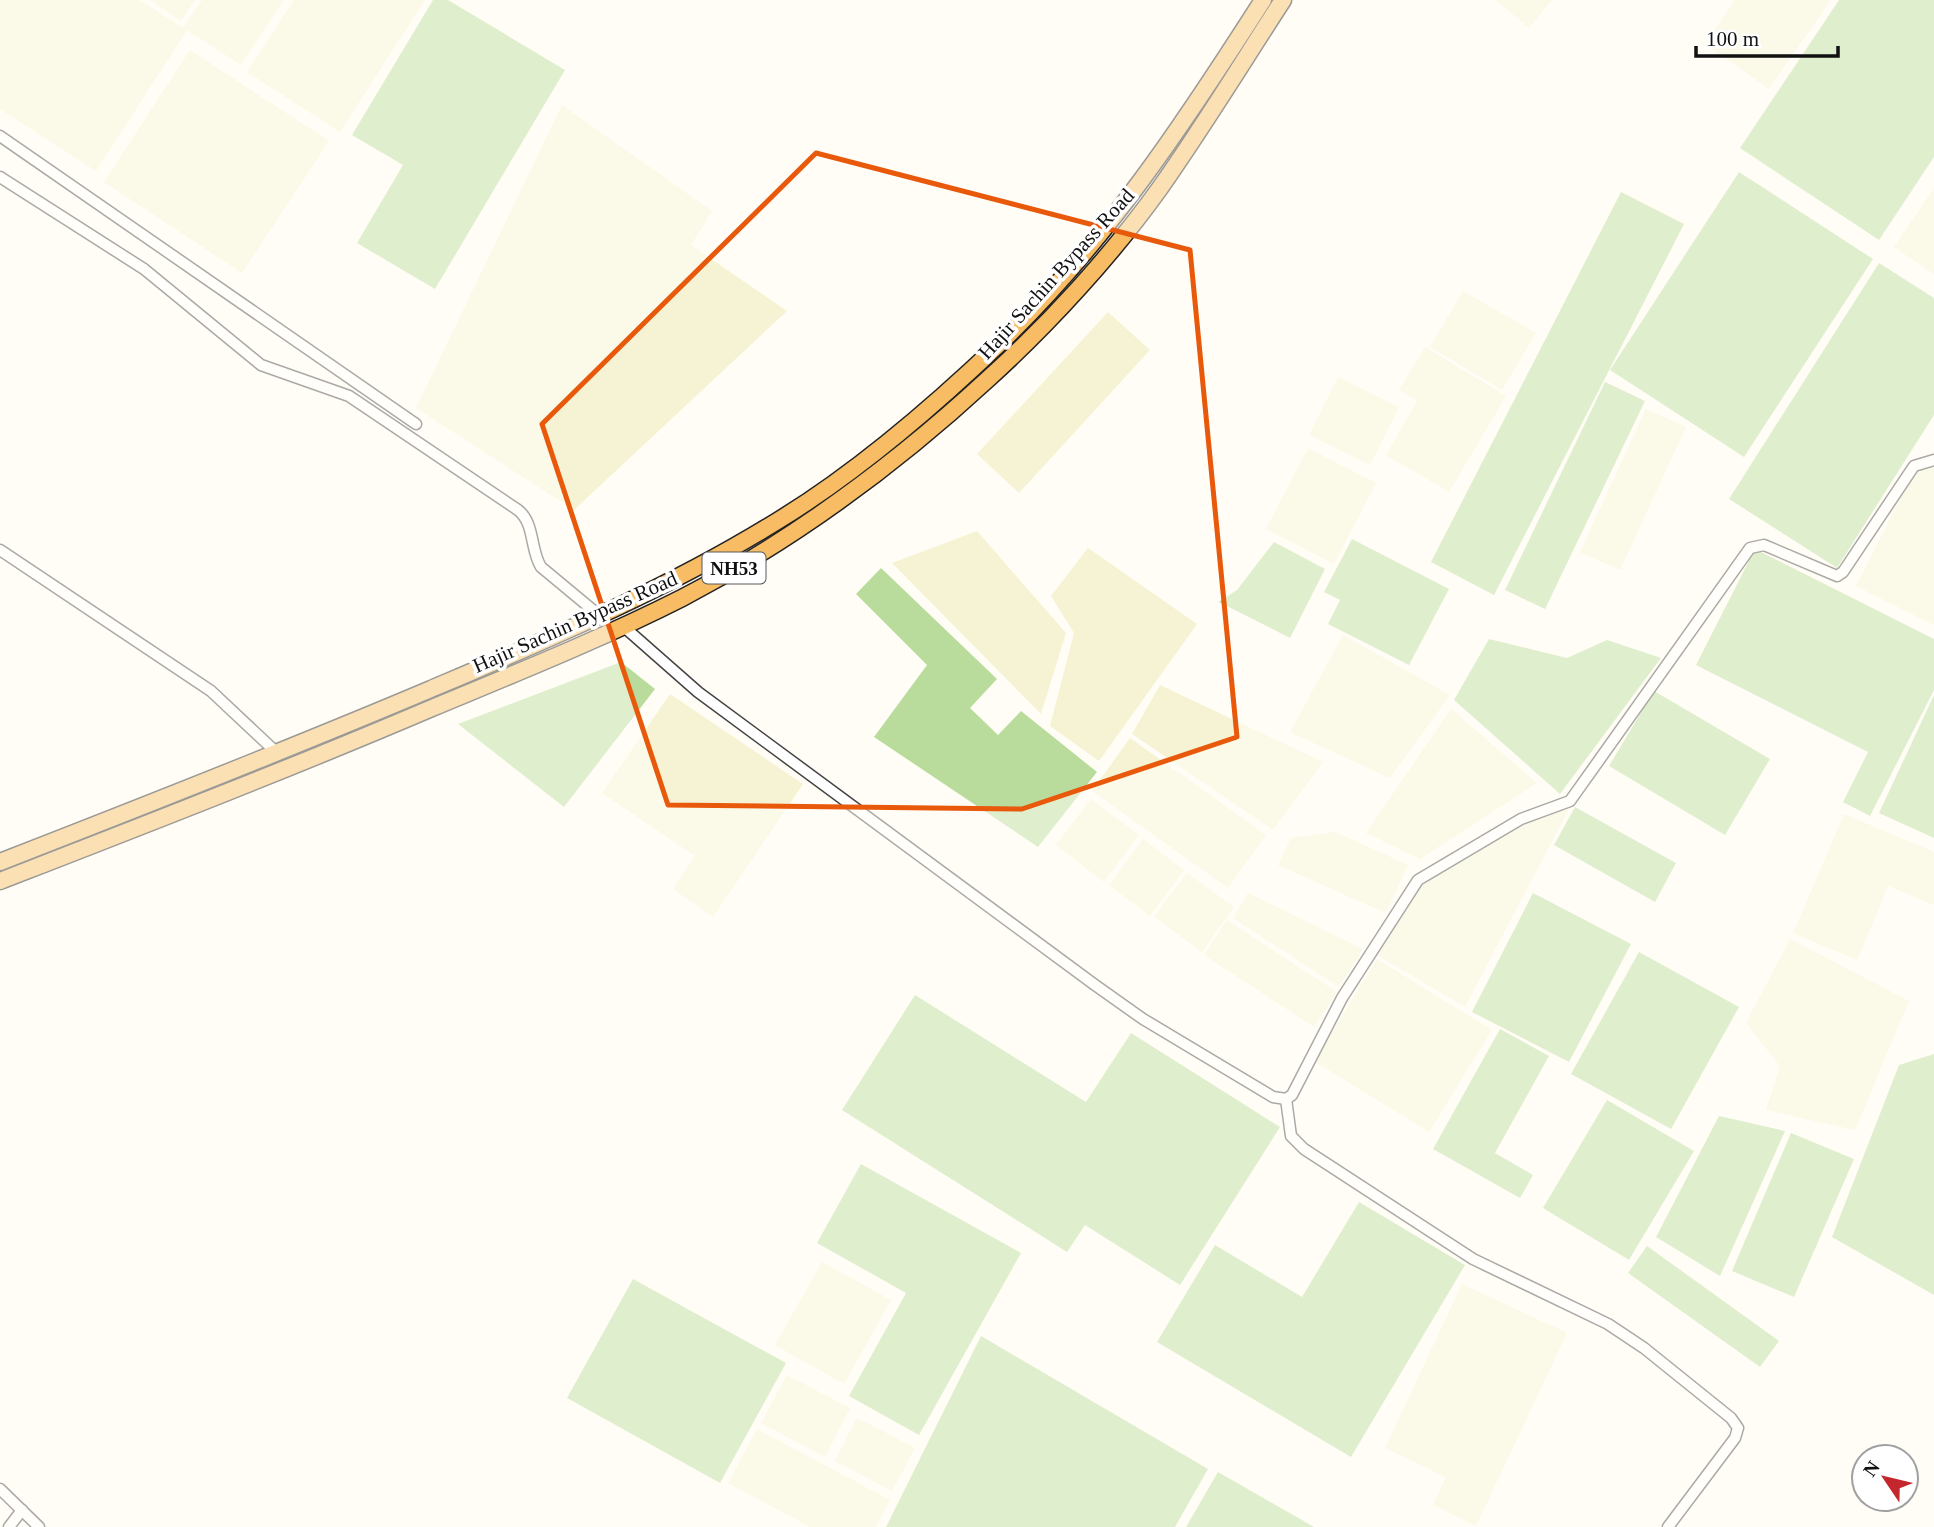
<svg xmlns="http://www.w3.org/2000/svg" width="1934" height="1527" font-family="'Times New Roman',serif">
  <rect width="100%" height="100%" fill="#fffdf5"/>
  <!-- farmland -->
  <g fill="#f6f3d4">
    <path d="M 0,0 L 140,0 L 183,28 L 202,0 L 284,0 L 241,65 L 187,30 L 96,171 L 0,109 Z"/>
    <path d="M 150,0 L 195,0 L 181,21 Z"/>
    <path d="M 294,0 L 425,0 L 340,132 L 247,72 Z"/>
    <path d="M 1496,0 L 1552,0 L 1529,28 Z"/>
    <path d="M 1735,0 L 1831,0 L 1769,89 L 1705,44 Z"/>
    <path d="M 190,50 L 329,141 L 242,273 L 104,182 Z"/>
    <path d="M 562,105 L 712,211 L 691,245 L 787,311 L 574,510 L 416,408 Z"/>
    <path d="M 1934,188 L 1934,274 L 1894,247 Z"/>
    <path d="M 1463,291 L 1536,333 L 1502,390 L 1430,347 Z"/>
    <path d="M 1108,312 L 1150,350 L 1019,493 L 977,454 Z"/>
    <path d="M 1425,347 L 1506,396 L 1449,492 L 1386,455 L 1417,401 L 1399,390 Z"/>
    <path d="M 1338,377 L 1399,407 L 1370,465 L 1309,435 Z"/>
    <path d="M 1646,409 L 1686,427 L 1620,570 L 1580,552 Z"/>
    <path d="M 1308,448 L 1376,483 L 1334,564 L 1266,529 Z"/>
    <path d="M 1928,466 L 1934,469 L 1934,625 L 1856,586 L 1911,478 Z"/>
    <path d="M 977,531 L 1066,633 L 1041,714 L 892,563 Z"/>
    <path d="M 1088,548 L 1197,624 L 1099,761 L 1050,726 L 1074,633 L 1051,596 Z"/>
    <path d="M 1343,635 L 1450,695 L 1390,778 L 1290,732 Z"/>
    <path d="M 1160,685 L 1323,762 L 1273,830 L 1132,734 Z"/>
    <path d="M 670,694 L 803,784 L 713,917 L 673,889 L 695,856 L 602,793 Z"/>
    <path d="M 1451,709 L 1537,783 L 1420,859 L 1366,833 Z"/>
    <path d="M 1130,738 L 1266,835 L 1228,888 L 1092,791 Z"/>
    <path d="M 1091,799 L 1139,835 L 1104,882 L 1056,845 Z"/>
    <path d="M 1569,809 L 1465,1007 L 1377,955 L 1421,884 L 1527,820 Z"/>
    <path d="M 1844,814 L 1934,852 L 1934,905 L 1888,886 L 1857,960 L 1793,933 Z"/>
    <path d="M 1335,832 L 1408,865 L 1386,913 L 1278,865 L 1291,838 Z"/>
    <path d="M 1143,839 L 1184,870 L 1150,916 L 1109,885 Z"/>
    <path d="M 1187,873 L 1234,907 L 1202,952 L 1154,917 Z"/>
    <path d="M 1248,893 L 1363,949 L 1339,987 L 1233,918 Z"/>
    <path d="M 1227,920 L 1337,992 L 1314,1027 L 1204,955 Z"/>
    <path d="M 1790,939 L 1909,1001 L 1855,1130 L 1766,1110 L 1780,1066 L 1746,1023 Z"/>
    <path d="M 1377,959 L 1492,1030 L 1429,1132 L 1314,1061 Z"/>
    <path d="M 822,1262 L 891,1300 L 844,1384 L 775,1345 Z"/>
    <path d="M 1462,1284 L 1567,1333 L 1476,1526 L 1433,1505 L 1446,1477 L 1385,1448 Z"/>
    <path d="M 787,1375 L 850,1408 L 825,1457 L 761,1423 Z"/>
    <path d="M 857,1418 L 915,1448 L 892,1491 L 835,1461 Z"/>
    <path d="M 757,1429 L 890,1500 L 876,1527 L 810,1527 L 728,1483 Z"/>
  </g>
  <!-- forest -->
  <g fill="#b9dc9c">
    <path d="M 433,0 L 448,0 L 565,70 L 435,289 L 357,243 L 403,165 L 352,135 Z"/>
    <path d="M 1839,0 L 1934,0 L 1934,157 L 1879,240 L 1740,148 Z"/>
    <path d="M 1739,172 L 1873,259 L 1744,457 L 1610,370 Z"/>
    <path d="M 1621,192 L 1684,224 L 1494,595 L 1431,562 Z"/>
    <path d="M 1879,263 L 1934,298 L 1934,415 L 1837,568 L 1729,499 Z"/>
    <path d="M 1605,382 L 1645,401 L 1545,609 L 1505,590 Z"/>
    <path d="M 1352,539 L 1449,589 L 1409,665 L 1328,624 L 1340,600 L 1324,592 Z"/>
    <path d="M 1274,542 L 1325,569 L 1290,638 L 1219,602 L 1237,590 Z"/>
    <path d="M 1755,549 L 1934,639 L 1934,690 L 1870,816 L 1843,802 L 1868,752 L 1696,665 Z"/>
    <path d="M 881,568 L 997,679 L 970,708 L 998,735 L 1021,711 L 1097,772 L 1038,847 L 874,737 L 927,665 L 856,594 Z"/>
    <path d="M 1489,639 L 1567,658 L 1607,640 L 1661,658 L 1560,794 L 1454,700 Z"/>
    <path d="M 621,662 L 655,689 L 564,807 L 458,724 Z"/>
    <path d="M 1654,691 L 1770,759 L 1725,835 L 1609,766 Z"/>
    <path d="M 1934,695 L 1934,838 L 1879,813 Z"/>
    <path d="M 1575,807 L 1676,863 L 1655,902 L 1554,845 Z"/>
    <path d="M 1533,893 L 1631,944 L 1569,1062 L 1472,1012 Z"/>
    <path d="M 1639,952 L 1739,1007 L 1671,1129 L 1571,1074 Z"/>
    <path d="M 915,995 L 1086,1102 L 1131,1033 L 1280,1127 L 1180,1285 L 1085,1225 L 1067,1252 L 842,1110 Z"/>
    <path d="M 1500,1029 L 1549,1056 L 1495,1153 L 1533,1175 L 1520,1198 L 1433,1149 Z"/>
    <path d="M 1934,1054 L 1934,1295 L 1832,1237 L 1899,1065 Z"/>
    <path d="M 1607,1100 L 1694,1151 L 1629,1260 L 1543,1208 Z"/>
    <path d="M 1719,1116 L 1785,1131 L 1720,1276 L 1656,1237 Z"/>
    <path d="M 1791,1133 L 1854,1159 L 1794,1297 L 1732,1271 Z"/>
    <path d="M 861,1164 L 1021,1253 L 919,1435 L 849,1396 L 906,1293 L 817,1243 Z"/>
    <path d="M 1359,1202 L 1465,1265 L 1351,1457 L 1157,1342 L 1215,1245 L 1302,1297 Z"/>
    <path d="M 1647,1246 L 1779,1341 L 1760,1367 L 1628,1273 Z"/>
    <path d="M 633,1279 L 786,1363 L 720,1483 L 567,1398 Z"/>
    <path d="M 981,1336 L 1208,1469 L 1175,1527 L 886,1527 Z"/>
    <path d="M 1218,1472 L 1314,1527 L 1186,1527 Z"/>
  </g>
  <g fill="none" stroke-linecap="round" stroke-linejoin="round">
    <!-- minor casing -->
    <g stroke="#444" stroke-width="13">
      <g id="minor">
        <path d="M 0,136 L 416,424"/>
        <path d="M 0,177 L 144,269 L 261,365 L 349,396 L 518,510 C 535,523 530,550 541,567 L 600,616"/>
        <path d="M 0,550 L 211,691 L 277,753"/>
        <path d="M 623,626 L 698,692 L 1095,985 L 1143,1019 L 1273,1097 L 1286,1099 L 1292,1095 L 1342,998 L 1418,880 L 1521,819 L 1570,801 L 1750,548 L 1764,545 L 1837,576 L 1843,572 L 1914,466 L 1934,460"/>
        <path d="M 1286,1099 L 1291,1136 L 1304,1149 L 1473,1259 L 1608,1324 L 1644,1348 L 1731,1418 L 1738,1428 L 1735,1438 L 1668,1527"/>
        <path d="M 0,1489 L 39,1527"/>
        <path d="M 9,1527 L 22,1510"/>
      </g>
    </g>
    <!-- trunk casing -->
    <g stroke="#222" stroke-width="19">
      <g id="trunk">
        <path d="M 0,862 C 144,806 289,749 431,689 C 551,638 668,589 779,520 C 859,471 932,408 1000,343 C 1105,243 1185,122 1263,0"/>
        <path d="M 0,881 C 144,825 289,769 432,708 C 516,673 601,639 682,598 C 793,540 896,464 988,379 C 1049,324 1112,255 1160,188 C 1203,127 1242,63 1283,0"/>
      </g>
    </g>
    <!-- minor -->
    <use href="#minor" stroke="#fff" stroke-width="10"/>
    <!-- trunk -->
    <use href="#trunk" stroke="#f7bc64" stroke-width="16"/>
  </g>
  <!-- marked area -->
  <path d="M0 0H1934V1527H0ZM 816,153 L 1190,250 L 1237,737 L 1022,809 L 668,805 L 542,424 Z" fill="#fffdf5" fill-opacity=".55" fill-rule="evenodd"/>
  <path fill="none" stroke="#e8590c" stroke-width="5" stroke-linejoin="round" d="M 816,153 L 1190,250 L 1237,737 L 1022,809 L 668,805 L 542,424 Z"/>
  <g text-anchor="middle" stroke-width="7" stroke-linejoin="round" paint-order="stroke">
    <!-- shield labels -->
    <rect fill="#fff" stroke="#585858" stroke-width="2" x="702.5" y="552.5" width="63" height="31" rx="5"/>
    <g font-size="19" font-weight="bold" fill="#111">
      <text x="734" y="575">NH53</text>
    </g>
    <!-- street labels -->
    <g font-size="21" fill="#111" stroke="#fff">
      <text transform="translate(1056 274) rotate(-48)" y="7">Hajir Sachin Bypass Road</text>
      <text transform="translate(575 622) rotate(-24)" y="7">Hajir Sachin Bypass Road</text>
    </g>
  </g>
  <!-- north arrow -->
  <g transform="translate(1885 1478) rotate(305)"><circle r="33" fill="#ffffff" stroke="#a0a0a0" stroke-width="2"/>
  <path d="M0-5L12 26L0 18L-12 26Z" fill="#c4262e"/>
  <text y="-10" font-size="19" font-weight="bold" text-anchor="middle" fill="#111111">N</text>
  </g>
  <!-- scale -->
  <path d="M1696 46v10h142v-10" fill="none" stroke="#111111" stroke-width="3.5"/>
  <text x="1706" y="46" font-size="21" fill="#111111" stroke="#ffffff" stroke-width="5" paint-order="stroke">100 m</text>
</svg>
